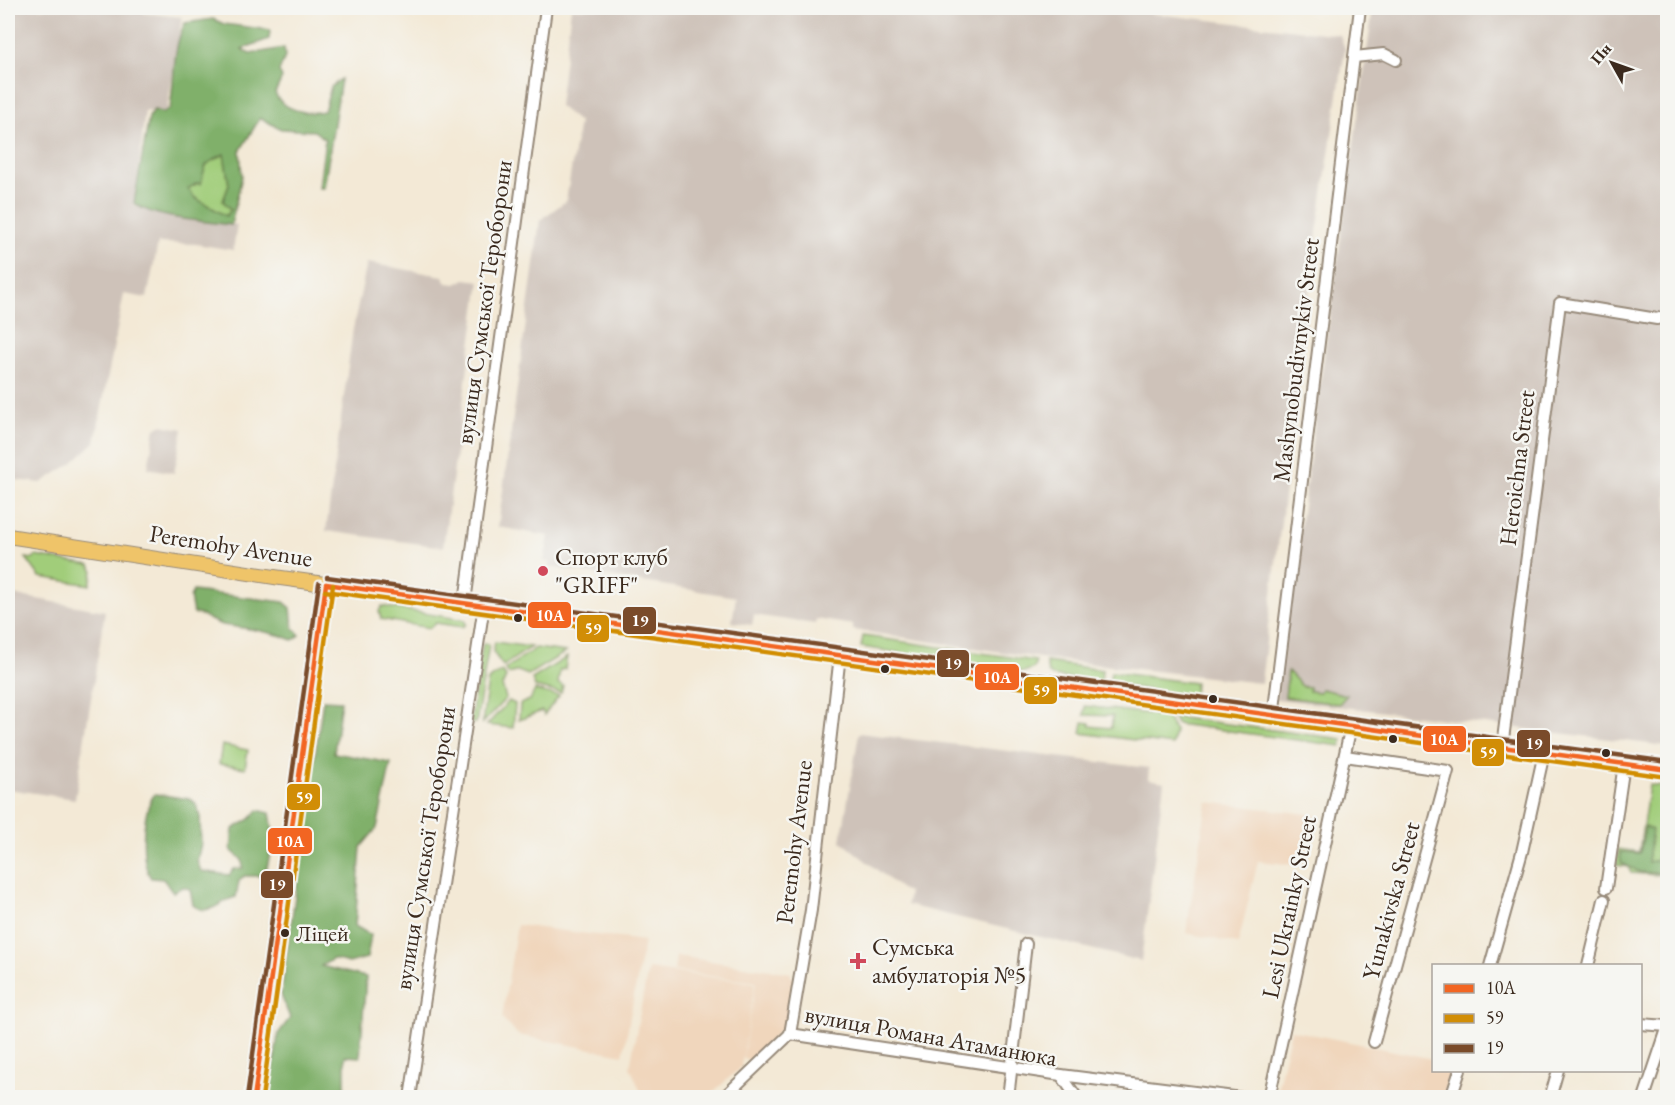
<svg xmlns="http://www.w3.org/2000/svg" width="1675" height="1105" font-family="'EB Garamond',serif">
  <rect width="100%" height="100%" fill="#f6f6f2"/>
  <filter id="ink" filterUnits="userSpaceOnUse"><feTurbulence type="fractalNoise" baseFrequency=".0167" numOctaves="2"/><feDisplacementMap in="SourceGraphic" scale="12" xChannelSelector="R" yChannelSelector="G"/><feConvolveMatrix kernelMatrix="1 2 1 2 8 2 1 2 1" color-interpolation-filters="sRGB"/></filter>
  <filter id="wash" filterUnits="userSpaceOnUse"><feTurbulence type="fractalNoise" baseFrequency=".008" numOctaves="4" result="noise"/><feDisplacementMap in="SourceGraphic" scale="24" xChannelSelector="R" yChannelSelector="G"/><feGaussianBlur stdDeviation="1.35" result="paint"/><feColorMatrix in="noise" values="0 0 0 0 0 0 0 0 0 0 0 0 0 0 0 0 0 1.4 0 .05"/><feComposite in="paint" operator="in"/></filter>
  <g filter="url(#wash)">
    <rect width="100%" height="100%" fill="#f3e9d6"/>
    <!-- built -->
    <g fill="#f0d6bc">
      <path d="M 1207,802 L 1316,815 L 1305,866 L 1258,861 L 1238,944 L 1186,933 Z"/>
      <path d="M 517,925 L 644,941 L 623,1055 L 518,1035 L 502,1018 Z"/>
      <path d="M 676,956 L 791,973 L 791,977 L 796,977 L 789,1022 L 750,1060 L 743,1058 L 756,982 L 674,971 Z"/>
      <path d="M 648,969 L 755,983 L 741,1067 L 708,1097 L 643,1097 L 630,1067 Z"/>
      <path d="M 1291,1030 L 1433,1059 L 1434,1070 L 1450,1071 L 1443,1097 L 1275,1098 Z"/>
    </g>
    <!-- industrial -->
    <g fill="#cec2b9">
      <path d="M 8,8 L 143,8 L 143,13 L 182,17 L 166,114 L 145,111 L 134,206 L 237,225 L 233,250 L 196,244 L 158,243 L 147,298 L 124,294 L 95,442 L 72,463 L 41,483 L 8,479 Z"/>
      <path d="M 571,8 L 1105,8 L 1340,35 L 1345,49 L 1317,232 L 1261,683 L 1041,658 L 853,630 L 853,625 L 816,619 L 815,624 L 754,615 L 752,625 L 732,622 L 736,597 L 550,567 L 550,562 L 544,561 L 549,536 L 498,527 L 540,220 L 566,201 L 579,122 L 559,106 Z"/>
      <path d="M 1373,8 L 1667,8 L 1667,746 L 1276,699 Z"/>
      <path d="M 367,263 L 443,276 L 447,283 L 456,284 L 465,279 L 480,281 L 443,547 L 326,531 L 353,329 Z"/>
      <path d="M 160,425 L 183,429 L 174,473 L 148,468 L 155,428 Z"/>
      <path d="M 8,594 L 105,611 L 75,799 L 8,789 Z"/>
      <path d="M 859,733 L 1149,768 L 1148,779 L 1164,782 L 1141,961 L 907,905 L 909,892 L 901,889 L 841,841 Z"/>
    </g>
    <!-- green -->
    <g fill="#a1cd7a" stroke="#6e7c4c" stroke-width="1.5">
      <path d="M 224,154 L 229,185 L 223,201 L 231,210 L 226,216 L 195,198 L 187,189 L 202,181 C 201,165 210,159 224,154 Z"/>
      <path d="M 35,556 L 90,565 L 93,571 L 90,585 L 40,577 L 26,558 L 34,559 Z"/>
      <path d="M 382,606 L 464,620 L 466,624 L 462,627 L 436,623 L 429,628 L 381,619 L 379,611 Z"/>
      <path d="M 863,636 L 1036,661 L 1034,668 L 1024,672 L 861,647 Z"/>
      <path d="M 495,642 L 531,647 L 503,666 L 493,652 Z"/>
      <path d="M 483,643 L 489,644 L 476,723 L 470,723 Z"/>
      <path d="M 536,648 L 566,652 L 528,675 L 518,671 L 509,674 L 505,669 Z"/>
      <path d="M 567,657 L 565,669 L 560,670 L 558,683 L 563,686 L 561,693 L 535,687 L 532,679 Z"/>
      <path d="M 1046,662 L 1102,670 L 1101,683 L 1052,676 L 1048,673 Z"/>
      <path d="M 502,671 L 506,677 L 502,686 L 506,698 L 482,724 L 488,680 Z"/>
      <path d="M 1288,671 L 1302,686 L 1309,687 L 1309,691 L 1320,692 L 1321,689 L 1347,695 L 1339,704 L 1285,697 Z"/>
      <path d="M 1111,672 L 1195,683 L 1194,696 L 1109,684 Z"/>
      <path d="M 535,690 L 559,696 L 544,715 L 542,711 L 519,720 L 520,704 L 530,700 Z"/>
      <path d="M 509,701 L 515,704 L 513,728 L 487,725 Z"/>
      <path d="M 1085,706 L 1166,716 L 1175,731 L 1172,745 L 1081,733 L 1083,722 L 1090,723 L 1090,726 L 1111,728 L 1113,716 L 1084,715 Z"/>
      <path d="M 1173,717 L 1342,739 L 1341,746 L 1177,724 Z"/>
      <path d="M 222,745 L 248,750 L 245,768 L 219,764 Z"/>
      <path d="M 1649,785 L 1667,787 L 1667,872 L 1660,872 L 1657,875 L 1631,873 L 1628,867 L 1616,865 L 1618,849 L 1639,852 Z"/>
    </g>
    <!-- forest -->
    <g fill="#80b06a" stroke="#5e6d44" stroke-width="1.5" fill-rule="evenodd">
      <path d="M 213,19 L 224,24 L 270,30 L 269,39 L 242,49 L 250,54 L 284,48 L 285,57 L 279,71 L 282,78 L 275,93 C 282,110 306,115 324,111 L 331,87 L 341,79 L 324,188 L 319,188 L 325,139 L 314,131 L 281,129 L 260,118 L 240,151 L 242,176 L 231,225 C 206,221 153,219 134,203 L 149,117 L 154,110 L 163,113 L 170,108 C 175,80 172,48 185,23 ZM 224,154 L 229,185 L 223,201 L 231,210 L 226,216 L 195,198 L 188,189 L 197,183 L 201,184 C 207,159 203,167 224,154 Z"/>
      <path d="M 193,591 L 284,602 L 291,608 L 293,627 L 300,635 L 293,640 C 270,631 247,629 223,625 C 212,622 204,615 193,613 L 190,597 Z"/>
      <path d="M 323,700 L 341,701 L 334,753 L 391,763 L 377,828 L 361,847 L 355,926 L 371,935 L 367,958 L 349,963 L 333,959 L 321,966 L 366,977 L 360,1057 L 345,1056 L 345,1097 L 270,1097 L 278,1034 L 290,1018 L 281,995 Z"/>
      <path d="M 155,794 L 190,799 L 196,804 L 200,816 L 201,844 L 197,861 L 201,871 L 229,875 L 234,869 L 243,868 L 242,860 L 231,850 L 233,829 L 250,819 L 258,810 L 270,813 L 274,837 L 265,876 L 244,876 L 239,881 L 236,897 C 221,900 209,918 193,905 L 190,889 L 183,887 L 173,892 L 163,879 L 151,878 C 139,863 142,807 155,794 Z"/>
      <path d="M 1645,826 L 1652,830 L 1648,862 L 1657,860 L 1662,833 L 1667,828 L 1667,874 L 1640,872 L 1621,863 L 1620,852 L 1640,853 Z"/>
    </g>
  </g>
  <g filter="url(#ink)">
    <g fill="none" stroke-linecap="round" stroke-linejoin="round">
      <!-- minor casing -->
      <g stroke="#978a7a" stroke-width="14">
        <g id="minor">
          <path d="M 1354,57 L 1384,54 L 1396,60"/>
          <path d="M 465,602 L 546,8"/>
          <path d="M 1273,717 L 1360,8"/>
          <path d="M 1502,747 L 1560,303 L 1657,319 L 1668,315"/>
          <path d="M 1345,756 L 1448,771 L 1374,1042"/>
          <path d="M 1606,888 L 1624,764"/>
          <path d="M 1490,966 L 1522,852 L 1544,753"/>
          <path d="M 1588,966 L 1604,900"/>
          <path d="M 1640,1024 L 1668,1026"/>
          <path d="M 790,1034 L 811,910 L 840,655"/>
          <path d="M 1061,1075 L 1242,1098"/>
          <path d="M 410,1098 L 484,605"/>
          <path d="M 723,1098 L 790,1034 L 1061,1075 L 1077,1098"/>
          <path d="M 1008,1098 L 1026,944"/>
          <path d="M 1269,1098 L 1351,726"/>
          <path d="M 1451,1098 L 1460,1070"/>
          <path d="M 1550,1098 L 1558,1070"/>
          <path d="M 1644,1098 L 1668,1026"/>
        </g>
      </g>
      <!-- major casing -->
      <g stroke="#978a7a" stroke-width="16">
        <g id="major">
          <path d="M 8,536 L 281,578 L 1668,770"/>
          <path d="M 254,1098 L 326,584"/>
        </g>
      </g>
      <!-- minor -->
      <use href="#minor" stroke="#fff" stroke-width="10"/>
      <!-- major -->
      <use href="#major" stroke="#efc469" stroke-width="14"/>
      <!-- bus-1 casing -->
      <g stroke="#f6f6f2" stroke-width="9">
        <g id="bus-1">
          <path d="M 326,584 L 1668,770"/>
          <path d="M 254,1098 L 326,584"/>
        </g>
      </g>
      <!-- bus-2 casing -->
      <g stroke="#f6f6f2" stroke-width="9">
        <g id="bus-2">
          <path d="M 325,591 L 1667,777"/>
          <path d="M 262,1098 L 333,585"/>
        </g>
      </g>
      <!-- bus-3 casing -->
      <g stroke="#f6f6f2" stroke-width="9">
        <g id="bus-3">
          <path d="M 327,577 L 1668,762"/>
          <path d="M 247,1097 L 319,583"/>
        </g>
      </g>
      <!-- bus-1 -->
      <use href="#bus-1" stroke="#f26522" stroke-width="4.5"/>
      <!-- bus-2 -->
      <use href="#bus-2" stroke="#d18d06" stroke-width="4.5"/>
      <!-- bus-3 -->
      <use href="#bus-3" stroke="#7a4b2a" stroke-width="4.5"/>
    </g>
  </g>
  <!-- markers -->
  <g fill="#d1495b" stroke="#f6f6f2" stroke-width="2">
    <circle cx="543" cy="571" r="6"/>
    <path d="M855 952h6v6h6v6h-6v6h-6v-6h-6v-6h6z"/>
  </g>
  <g fill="#3b2a1e" stroke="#f6f6f2" stroke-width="2">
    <circle cx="518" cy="618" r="5"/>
    <circle cx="885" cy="669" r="5"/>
    <circle cx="1213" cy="699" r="5"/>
    <circle cx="1393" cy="739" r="5"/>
    <circle cx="1606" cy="753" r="5"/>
    <circle cx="285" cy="933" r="5"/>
  </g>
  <g text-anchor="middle" stroke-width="5" stroke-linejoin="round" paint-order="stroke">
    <!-- bus labels -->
    <g font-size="22" fill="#3b2a1e" stroke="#f6f6f2" text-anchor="start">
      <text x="296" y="941">Ліцей</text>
    </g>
    <!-- street labels -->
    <g font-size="24" fill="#3b2a1e" stroke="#f6f6f2">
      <text transform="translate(484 302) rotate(-82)" y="8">вулиця Сумської Тероборони</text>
      <text transform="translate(1296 360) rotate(-83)" y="8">Mashynobudivnykiv Street</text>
      <text transform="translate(1517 468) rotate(-83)" y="8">Heroichna Street</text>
      <text transform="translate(231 546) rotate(9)" y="8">Peremohy Avenue</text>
      <text transform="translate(794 842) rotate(-83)" y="8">Peremohy Avenue</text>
      <text transform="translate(425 848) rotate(-81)" y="8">вулиця Сумської Тероборони</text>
      <text transform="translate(1391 901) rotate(-75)" y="8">Yunakivska Street</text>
      <text transform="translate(1289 907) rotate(-78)" y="8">Lesi Ukrainky Street</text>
      <text transform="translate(931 1036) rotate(10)" y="8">вулиця Романа Атаманюка</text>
    </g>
    <!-- poi labels -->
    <g font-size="24" fill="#3b2a1e" stroke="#f6f6f2" text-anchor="start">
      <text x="555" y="565">Спорт клуб<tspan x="555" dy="28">"GRIFF"</tspan></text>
      <text x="872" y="955">Сумська<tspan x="872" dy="28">амбулаторія №5</tspan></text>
    </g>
  </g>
  <g stroke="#f6f6f2" stroke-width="2">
    <rect x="527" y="601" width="45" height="28" rx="6" fill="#f26522"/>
    <rect x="622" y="606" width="35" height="29" rx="6" fill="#7a4b2a"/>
    <rect x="576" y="614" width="34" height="29" rx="6" fill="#d18d06"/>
    <rect x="936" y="649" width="34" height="29" rx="6" fill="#7a4b2a"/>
    <rect x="974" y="663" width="46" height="28" rx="6" fill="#f26522"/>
    <rect x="1023" y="676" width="35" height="29" rx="6" fill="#d18d06"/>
    <rect x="1422" y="725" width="45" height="28" rx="6" fill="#f26522"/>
    <rect x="1516" y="729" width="35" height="29" rx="6" fill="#7a4b2a"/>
    <rect x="1471" y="738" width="34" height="29" rx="6" fill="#d18d06"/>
    <rect x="286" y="783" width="35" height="28" rx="6" fill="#d18d06"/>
    <rect x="267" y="827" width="46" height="28" rx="6" fill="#f26522"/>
    <rect x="260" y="870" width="34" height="29" rx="6" fill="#7a4b2a"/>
  </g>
  <g font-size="16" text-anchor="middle" font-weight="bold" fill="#fff">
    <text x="550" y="621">10А</text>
    <text x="640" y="626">19</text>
    <text x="593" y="634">59</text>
    <text x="953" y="669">19</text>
    <text x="997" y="683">10А</text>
    <text x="1041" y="696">59</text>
    <text x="1444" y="745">10А</text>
    <text x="1534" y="749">19</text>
    <text x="1488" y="758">59</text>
    <text x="304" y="803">59</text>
    <text x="290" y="847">10А</text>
    <text x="277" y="890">19</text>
  </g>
  <!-- margin -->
  <rect width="1675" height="1105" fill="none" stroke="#f6f6f2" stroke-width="30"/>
  <!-- legend -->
  <rect x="1432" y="964" width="210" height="108" fill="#f6f6f2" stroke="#aba49d" stroke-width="1.5"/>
  <rect x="1444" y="984" width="30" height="9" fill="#f26522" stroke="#aba49d" stroke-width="1.5"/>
  <text x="1486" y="994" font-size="18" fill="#3b2a1e">10А</text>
  <rect x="1444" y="1014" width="30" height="9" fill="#d18d06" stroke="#aba49d" stroke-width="1.5"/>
  <text x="1486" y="1024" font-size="18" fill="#3b2a1e">59</text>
  <rect x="1444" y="1044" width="30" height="9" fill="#7a4b2a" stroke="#aba49d" stroke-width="1.5"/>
  <text x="1486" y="1054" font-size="18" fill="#3b2a1e">19</text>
  <!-- north arrow -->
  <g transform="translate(1612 63) rotate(310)" stroke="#f6f6f2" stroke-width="4.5" paint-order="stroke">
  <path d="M0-4.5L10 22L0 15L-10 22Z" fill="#3b2a1e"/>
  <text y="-9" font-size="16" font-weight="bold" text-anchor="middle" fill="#3b2a1e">Пн</text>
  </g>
</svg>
